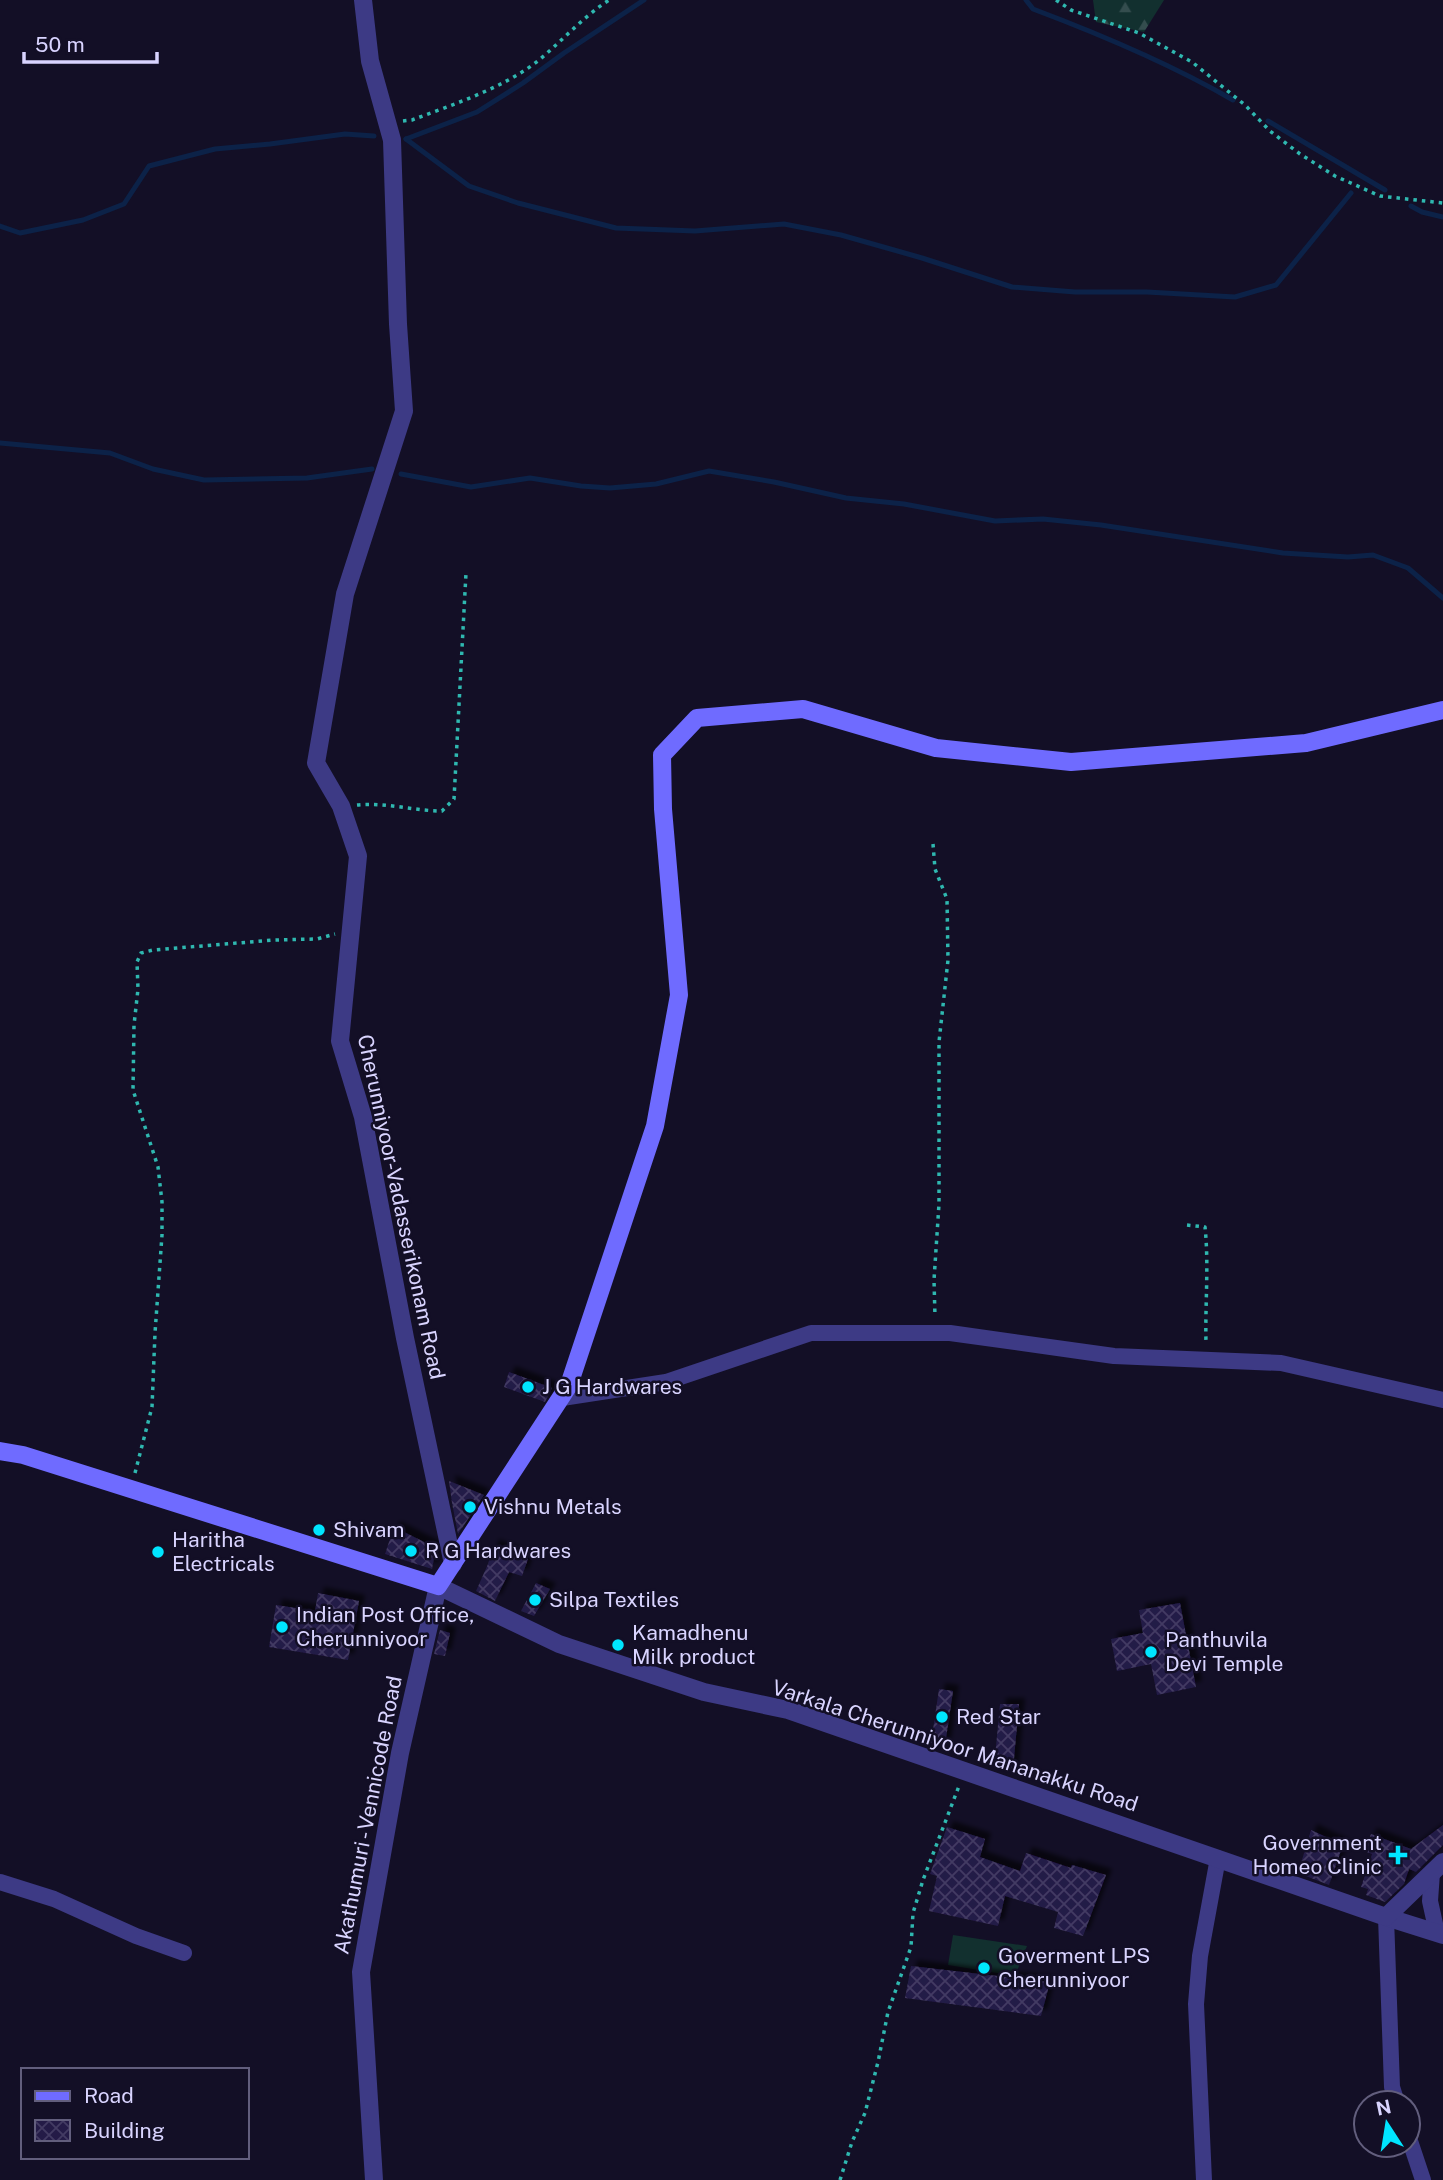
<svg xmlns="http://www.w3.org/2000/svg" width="1443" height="2180" font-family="'Public Sans',sans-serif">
  <defs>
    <pattern id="forest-firs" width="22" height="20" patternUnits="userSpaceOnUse" patternTransform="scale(1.75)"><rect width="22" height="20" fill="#12302f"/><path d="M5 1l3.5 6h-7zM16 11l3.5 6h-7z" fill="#344d4e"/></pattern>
    <pattern id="building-cross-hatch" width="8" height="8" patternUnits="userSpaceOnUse" patternTransform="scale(1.75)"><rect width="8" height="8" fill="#241b47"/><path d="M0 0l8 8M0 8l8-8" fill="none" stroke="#433b63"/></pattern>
    <filter id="shadow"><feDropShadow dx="6" dy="-6" stdDeviation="2" flood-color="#0009"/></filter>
  </defs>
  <rect width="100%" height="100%" fill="#130f26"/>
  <!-- green -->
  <path fill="#12302f" d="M 953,1935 L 1027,1946 L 1015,1976 L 948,1965 Z"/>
  <!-- forest -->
  <path fill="url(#forest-firs)" d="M 1093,0 L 1164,0 L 1144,32 L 1096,22 Z"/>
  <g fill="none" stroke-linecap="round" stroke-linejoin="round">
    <!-- stream -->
    <g stroke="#0c2248" stroke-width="5">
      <path d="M 1026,0 L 1033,9 C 1102,35 1169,63 1233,100"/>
      <path d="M 1268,121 L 1385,190"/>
      <path d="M 406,139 L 469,186 L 518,203 L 616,228 L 695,231 L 784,224 L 841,235 L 922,258 L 1012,287 L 1075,292 L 1147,292 L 1235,297 L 1276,285 L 1351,193"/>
      <path d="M 406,139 L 477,112 L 523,83 L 564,53 L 644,0"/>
      <path d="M 1411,206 L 1422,212 L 1443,217"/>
      <path d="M 0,226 L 20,233 L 83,220 L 124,204 L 149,166 L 215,149 L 270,144 L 345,134 L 374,136"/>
      <path d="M 0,443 L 110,453 L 153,469 L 204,480 L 307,478 L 372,469"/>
      <path d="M 401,474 L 471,487 L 530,478 L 581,486 L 610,488 L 656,484 L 709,471 L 774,482 L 846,498 L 904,504 L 995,521 L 1043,519 L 1101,525 L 1283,553 L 1348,557 L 1373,555 L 1408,568 L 1443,598"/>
    </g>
  </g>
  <!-- building -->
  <g fill="url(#building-cross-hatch)" filter="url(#shadow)">
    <path d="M 509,1372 L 552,1388 L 545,1402 L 504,1387 Z"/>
    <path d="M 449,1481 L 484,1495 L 458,1534 L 452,1503 Z"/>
    <path d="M 394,1527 L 436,1548 L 432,1569 L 385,1554 Z"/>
    <path d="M 493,1545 L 528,1559 L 522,1576 L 509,1572 L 495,1601 L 476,1591 L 488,1564 Z"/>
    <path d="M 536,1583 L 550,1589 L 534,1616 L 521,1611 Z"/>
    <path d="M 318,1593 L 359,1601 L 348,1660 L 269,1647 L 276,1605 L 315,1611 Z"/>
    <path d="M 1180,1603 L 1196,1687 L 1157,1695 L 1151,1664 L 1117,1671 L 1111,1639 L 1143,1633 L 1139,1610 Z"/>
    <path d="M 440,1630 L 450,1633 L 445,1656 L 434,1654 Z"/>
    <path d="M 939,1689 L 953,1691 L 945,1745 L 931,1743 Z"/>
    <path d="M 1000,1704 L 1019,1704 L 1013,1769 L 994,1767 Z"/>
    <path d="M 1443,1825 L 1443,1845 L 1416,1872 L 1409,1869 L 1404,1884 L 1385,1902 L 1366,1895 L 1368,1889 L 1361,1887 L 1372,1854 L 1364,1851 L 1371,1834 L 1411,1849 Z"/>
    <path d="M 947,1827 L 985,1839 L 980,1857 L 1020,1871 L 1026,1853 L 1071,1868 L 1072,1865 L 1106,1875 L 1083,1936 L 1054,1928 L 1058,1912 L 1005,1896 L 998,1926 L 929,1911 L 937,1876 L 930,1874 Z"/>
    <path d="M 1311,1830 L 1343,1845 L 1329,1885 L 1298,1873 Z"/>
    <path d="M 911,1966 L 1050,1982 L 1041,2016 L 905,1998 Z"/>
  </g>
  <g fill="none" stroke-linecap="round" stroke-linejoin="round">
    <!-- path -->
    <g stroke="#2fb8b0" stroke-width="3.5" stroke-dasharray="3.5 5" stroke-linecap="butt">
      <path d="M 1056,0 L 1071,10 L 1139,33 L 1192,62 L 1245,105 L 1270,131 L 1300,154 L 1335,176 L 1380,196 L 1443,203"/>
      <path d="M 403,121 L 412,120 C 454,104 504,88 539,60 C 563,40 583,17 609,0"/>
      <path d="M 357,805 C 385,802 414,811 442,811 L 454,799 L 466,573"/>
      <path d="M 933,844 L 935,869 L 947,899 L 948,960 L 939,1042 L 939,1204 L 934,1280 L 935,1317"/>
      <path d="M 1187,1225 L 1205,1227 C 1209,1265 1205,1305 1206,1343"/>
      <path d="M 135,1473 L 152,1407 L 155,1333 L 162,1235 L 162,1202 L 158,1167 L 133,1090 L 134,1025 L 138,989 L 137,962 L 141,953 L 153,950 L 274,940 L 317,939 L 335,934"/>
      <path d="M 840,2180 L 852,2142 L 865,2113 L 878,2062 L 888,2012 L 911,1947 L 913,1913 L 923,1880 L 959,1786"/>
    </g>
    <!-- minor -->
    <g stroke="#3d3a85" stroke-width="16">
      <path d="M 562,1398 L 666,1382 L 811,1333 L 950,1333 L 1114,1356 L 1281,1363 L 1443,1400"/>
      <path d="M 1432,1873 L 1430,1901 L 1437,1933"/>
      <path d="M 0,1882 L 54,1899 L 136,1936 L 184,1953"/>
      <path d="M 1386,1917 L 1392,2087 L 1397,2103"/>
      <path d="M 1408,2135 L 1423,2180"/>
      <path d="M 1204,2180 L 1196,2004 L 1200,1956 L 1218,1858"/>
    </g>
    <!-- tertiary -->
    <g stroke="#3d3a85" stroke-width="18">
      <path d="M 363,0 L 370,61 L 392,140 L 398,324 L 404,411 L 345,594 L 316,763 L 341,806 L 358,856 L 340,1041 L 363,1117 L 405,1338 L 453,1564"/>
      <path d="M 1386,1917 L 1443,1935"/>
      <path d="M 374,2180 L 361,1972 L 400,1753 L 438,1586 L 559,1644 L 704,1692 L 788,1710 L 1386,1917 L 1443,1862"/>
    </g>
    <!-- secondary -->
    <path stroke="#6f6bff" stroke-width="18" d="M 0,1451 L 23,1455 L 438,1586 L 569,1385 L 655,1126 L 679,995 L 663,809 L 662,755 L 697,718 L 803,709 L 936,748 L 1071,762 L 1306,743 L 1443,710"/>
  </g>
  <!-- markers -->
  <g fill="#00e5ff" stroke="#130f26" stroke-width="2.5">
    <circle cx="528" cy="1387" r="7"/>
    <circle cx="470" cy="1507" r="7"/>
    <circle cx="319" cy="1530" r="7"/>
    <circle cx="411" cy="1551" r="7"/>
    <circle cx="158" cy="1552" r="7"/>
    <circle cx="535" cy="1600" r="7"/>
    <circle cx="282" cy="1627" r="7"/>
    <circle cx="618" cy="1645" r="7"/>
    <circle cx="1151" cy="1652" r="7"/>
    <circle cx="942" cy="1717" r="7"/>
    <path d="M1394.5 1844.5h7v7h7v7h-7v7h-7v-7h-7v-7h7z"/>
    <circle cx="984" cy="1968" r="7"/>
  </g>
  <g text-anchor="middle" stroke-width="5" stroke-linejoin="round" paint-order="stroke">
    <!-- street labels -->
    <g font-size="21" fill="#d9d4ff" stroke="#130f26">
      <text transform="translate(401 1207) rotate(78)" y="7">Cherunniyoor-Vadasserikonam Road</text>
      <text transform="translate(955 1746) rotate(18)" y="7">Varkala Cherunniyoor Mananakku Road</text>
      <text transform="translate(368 1815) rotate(-79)" y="7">Akathumuri - Vennicode Road</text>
    </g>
    <!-- poi labels -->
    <g font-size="21" fill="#d9d4ff" stroke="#130f26" text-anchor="start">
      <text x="542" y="1394">J G Hardwares</text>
      <text x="484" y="1514">Vishnu Metals</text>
      <text x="333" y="1537">Shivam</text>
      <text x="172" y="1547">Haritha<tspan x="172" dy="24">Electricals</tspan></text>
      <text x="425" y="1558">R G Hardwares</text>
      <text x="549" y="1607">Silpa Textiles</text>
      <text x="296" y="1622">Indian Post Office,<tspan x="296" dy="24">Cherunniyoor</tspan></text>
      <text x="632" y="1640">Kamadhenu<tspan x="632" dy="24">Milk product</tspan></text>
      <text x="1165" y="1647">Panthuvila<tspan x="1165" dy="24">Devi Temple</tspan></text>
      <text x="956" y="1724">Red Star</text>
      <text x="1382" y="1850" text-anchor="end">Government<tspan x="1382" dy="24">Homeo Clinic</tspan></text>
      <text x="998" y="1963">Goverment LPS<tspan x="998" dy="24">Cherunniyoor</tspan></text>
    </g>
  </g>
  <!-- legend -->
  <rect x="21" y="2068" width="228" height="91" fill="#130f26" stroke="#625e7d" stroke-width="2"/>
  <rect x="35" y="2091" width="35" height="10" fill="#6f6bff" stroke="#625e7d" stroke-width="2"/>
  <text x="84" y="2103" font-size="21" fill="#d9d4ff">Road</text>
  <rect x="35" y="2120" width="35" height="21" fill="url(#building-cross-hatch)" stroke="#625e7d" stroke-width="2"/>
  <text x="84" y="2138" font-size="21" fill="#d9d4ff">Building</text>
  <!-- north arrow -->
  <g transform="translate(1387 2124) rotate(348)"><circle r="33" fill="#130f26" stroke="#625e7d" stroke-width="2"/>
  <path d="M0-5L12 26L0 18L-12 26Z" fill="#00e5ff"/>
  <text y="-10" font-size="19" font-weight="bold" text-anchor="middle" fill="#d9d4ff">N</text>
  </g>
  <!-- scale -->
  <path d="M24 52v10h133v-10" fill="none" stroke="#d9d4ff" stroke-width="3.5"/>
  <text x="35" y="52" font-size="21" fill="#d9d4ff" stroke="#130f26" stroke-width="5" paint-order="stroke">50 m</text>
</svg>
